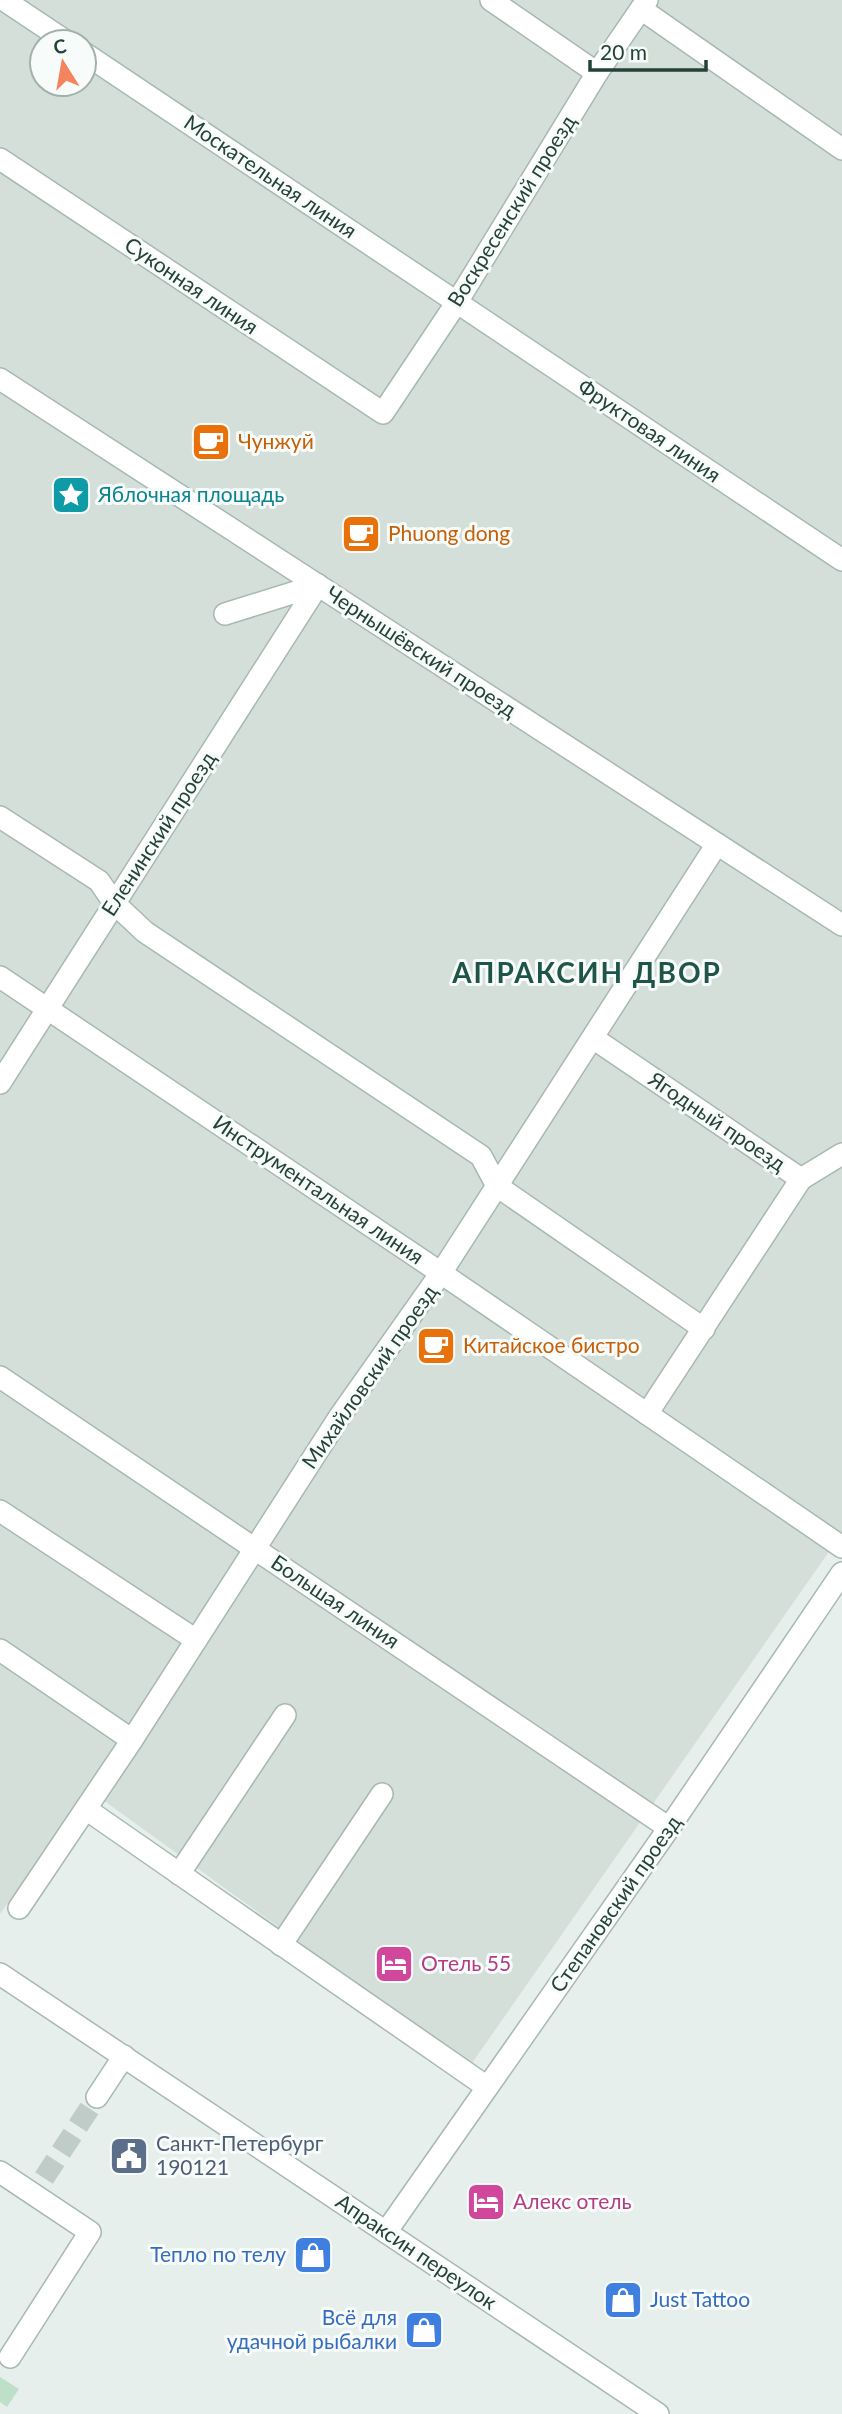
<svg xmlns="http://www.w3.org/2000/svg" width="842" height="2414" font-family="Lato,sans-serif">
  <rect width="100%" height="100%" fill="#e6efeb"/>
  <!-- built -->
  <path fill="#d4dfda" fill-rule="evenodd" d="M 0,0 L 842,0 L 842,1533 L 470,2066 L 88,1789 L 0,1914 ZM 42,42 L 84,42 L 84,84 L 42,84 Z"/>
  <!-- green -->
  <path fill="#bfe0c8" d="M 0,2377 L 19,2389 L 7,2407 L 0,2402 Z"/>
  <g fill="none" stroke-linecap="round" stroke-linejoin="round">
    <!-- minor-tunnel -->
    <path stroke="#bfccc8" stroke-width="21" stroke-dasharray="21 10" stroke-linecap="butt" d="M 44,2178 L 97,2097"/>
    <!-- minor casing -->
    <g stroke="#a8b8b2" stroke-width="24">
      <g id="minor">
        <path d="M 4,0 L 67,42"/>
        <path d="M 491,0 L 597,73"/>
        <path d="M 641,9 L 842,149"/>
        <path d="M 84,53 L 842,560"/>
        <path d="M 0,159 L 383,413 L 457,302 L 597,73 L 647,0"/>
        <path d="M 0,379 L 842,925"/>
        <path d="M 225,614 L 318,585"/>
        <path d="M 0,817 L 99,881 L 114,903 L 145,932 L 481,1156 L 497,1186 L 704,1329"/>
        <path d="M 0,977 L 441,1273 L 842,1547"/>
        <path d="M 593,1038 L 801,1179 L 842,1154"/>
        <path d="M 0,1083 L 318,585"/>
        <path d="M 0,1377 L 669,1828"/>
        <path d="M 647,1414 L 801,1179"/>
        <path d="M 0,1511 L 196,1640"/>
        <path d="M 0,1650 L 132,1740"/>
        <path d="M 86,1809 L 487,2087"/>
        <path d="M 179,1874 L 285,1715"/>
        <path d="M 19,1908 L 132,1740 L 340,1416 L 441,1273 L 717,844"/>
        <path d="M 281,1945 L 382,1794"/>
        <path d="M 0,1974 L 658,2414"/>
        <path d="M 97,2097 L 124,2056"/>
        <path d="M 0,2172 L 90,2232 L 10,2357"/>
        <path d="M 386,2232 L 669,1828 L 842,1573"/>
      </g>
    </g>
    <!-- minor -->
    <use href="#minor" stroke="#fff" stroke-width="21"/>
  </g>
  <!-- icons -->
  <defs>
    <g id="cafe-square" transform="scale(2.0125)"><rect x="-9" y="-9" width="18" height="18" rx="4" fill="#e8710a" stroke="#f7fbf9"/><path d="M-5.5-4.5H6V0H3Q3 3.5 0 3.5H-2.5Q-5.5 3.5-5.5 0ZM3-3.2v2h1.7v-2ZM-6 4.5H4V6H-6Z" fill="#fff"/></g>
    <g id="sight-square" transform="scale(2.0125)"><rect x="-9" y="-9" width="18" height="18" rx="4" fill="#0f9aa8" stroke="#f7fbf9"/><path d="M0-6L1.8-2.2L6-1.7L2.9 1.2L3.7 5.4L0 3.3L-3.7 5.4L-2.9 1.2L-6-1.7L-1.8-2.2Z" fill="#fff"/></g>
    <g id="hotel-square" transform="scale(2.0125)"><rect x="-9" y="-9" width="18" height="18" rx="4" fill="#d1479c" stroke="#f7fbf9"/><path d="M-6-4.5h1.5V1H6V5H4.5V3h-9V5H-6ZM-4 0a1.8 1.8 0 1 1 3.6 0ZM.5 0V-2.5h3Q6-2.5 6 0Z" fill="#fff"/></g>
    <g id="civic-square" transform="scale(2.0125)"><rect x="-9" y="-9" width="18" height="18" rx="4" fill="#5c6f8a" stroke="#f7fbf9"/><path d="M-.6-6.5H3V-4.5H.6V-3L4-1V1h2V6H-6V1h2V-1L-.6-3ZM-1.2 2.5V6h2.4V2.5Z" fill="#fff"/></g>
    <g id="shop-square" transform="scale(2.0125)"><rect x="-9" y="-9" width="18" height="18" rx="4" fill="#3f7fe0" stroke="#f7fbf9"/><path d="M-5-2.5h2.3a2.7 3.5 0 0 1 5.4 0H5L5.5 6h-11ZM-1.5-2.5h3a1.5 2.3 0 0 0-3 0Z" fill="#fff"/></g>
  </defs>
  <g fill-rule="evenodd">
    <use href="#cafe-square" x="211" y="442"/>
    <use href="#sight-square" x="71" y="495"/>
    <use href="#cafe-square" x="361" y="534"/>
    <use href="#cafe-square" x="436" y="1346"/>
    <use href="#hotel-square" x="394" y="1964"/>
    <use href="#civic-square" x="129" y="2156"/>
    <use href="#hotel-square" x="486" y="2202"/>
    <use href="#shop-square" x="313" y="2255"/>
    <use href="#shop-square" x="623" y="2300"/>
    <use href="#shop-square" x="424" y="2330"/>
  </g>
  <g text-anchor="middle" stroke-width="6" stroke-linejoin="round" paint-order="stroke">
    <!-- street labels -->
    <g font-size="21" fill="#24423a" stroke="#f7fbf9">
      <text transform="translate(270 177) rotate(34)" y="7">Москательная линия</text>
      <text transform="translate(512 211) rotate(-58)" y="7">Воскресенский проезд</text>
      <text transform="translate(191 286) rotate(34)" y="7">Суконная линия</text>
      <text transform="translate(649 431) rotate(34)" y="7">Фруктовая линия</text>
      <text transform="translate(421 652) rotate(33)" y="7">Чернышёвский проезд</text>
      <text transform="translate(159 834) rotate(-57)" y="7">Еленинский проезд</text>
      <text transform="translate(717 1122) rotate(34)" y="7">Ягодный проезд</text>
      <text transform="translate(318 1190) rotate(34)" y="7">Инструментальная линия</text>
      <text transform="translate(370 1377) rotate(-55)" y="7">Михайловский проезд</text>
      <text transform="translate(335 1602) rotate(34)" y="7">Большая линия</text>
      <text transform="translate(616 1904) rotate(-55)" y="7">Степановский проезд</text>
      <text transform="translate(416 2252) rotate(34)" y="7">Апраксин переулок</text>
    </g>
    <!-- food labels -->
    <g font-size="21" fill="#c56008" stroke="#f7fbf9" text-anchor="start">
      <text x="238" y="449">Чунжуй</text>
      <text x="388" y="541">Phuong dong</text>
      <text x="463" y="1353">Китайское бистро</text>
    </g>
    <!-- culture labels -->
    <g font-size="21" fill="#0d838f" stroke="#f7fbf9" text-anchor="start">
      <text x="98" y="502">Яблочная площадь</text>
    </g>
    <!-- hotel labels -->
    <g font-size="21" fill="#b23c85" stroke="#f7fbf9" text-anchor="start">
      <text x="421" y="1971">Отель 55</text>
      <text x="513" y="2209">Алекс отель</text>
    </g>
    <!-- service labels -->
    <g font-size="21" fill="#4e5e75" stroke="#f7fbf9" text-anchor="start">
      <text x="156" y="2151">Санкт-Петербург<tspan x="156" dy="24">190121</tspan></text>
    </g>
    <!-- shop labels -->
    <g font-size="21" fill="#366cbe" stroke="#f7fbf9" text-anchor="end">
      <text x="286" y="2262">Тепло по телу</text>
      <text x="650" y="2307" text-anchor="start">Just Tattoo</text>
      <text x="397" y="2325">Всё для<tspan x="397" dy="24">удачной рыбалки</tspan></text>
    </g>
    <!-- district labels -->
    <g font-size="28" font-weight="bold" letter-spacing="2" fill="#1f5548" stroke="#f7fbf9">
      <text x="587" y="983">АПРАКСИН ДВОР</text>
    </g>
  </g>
  <!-- north arrow -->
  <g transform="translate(63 63) rotate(349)"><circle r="33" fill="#f7fbf9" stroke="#a3b1ad" stroke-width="2"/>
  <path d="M0-5L12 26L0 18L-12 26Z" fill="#f4845f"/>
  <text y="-10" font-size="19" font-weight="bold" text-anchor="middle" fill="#24423a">С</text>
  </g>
  <!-- scale -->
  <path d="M590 60v10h116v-10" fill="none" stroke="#24423a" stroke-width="3.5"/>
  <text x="600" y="60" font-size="21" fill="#24423a" stroke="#f7fbf9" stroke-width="5" paint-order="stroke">20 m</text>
</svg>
